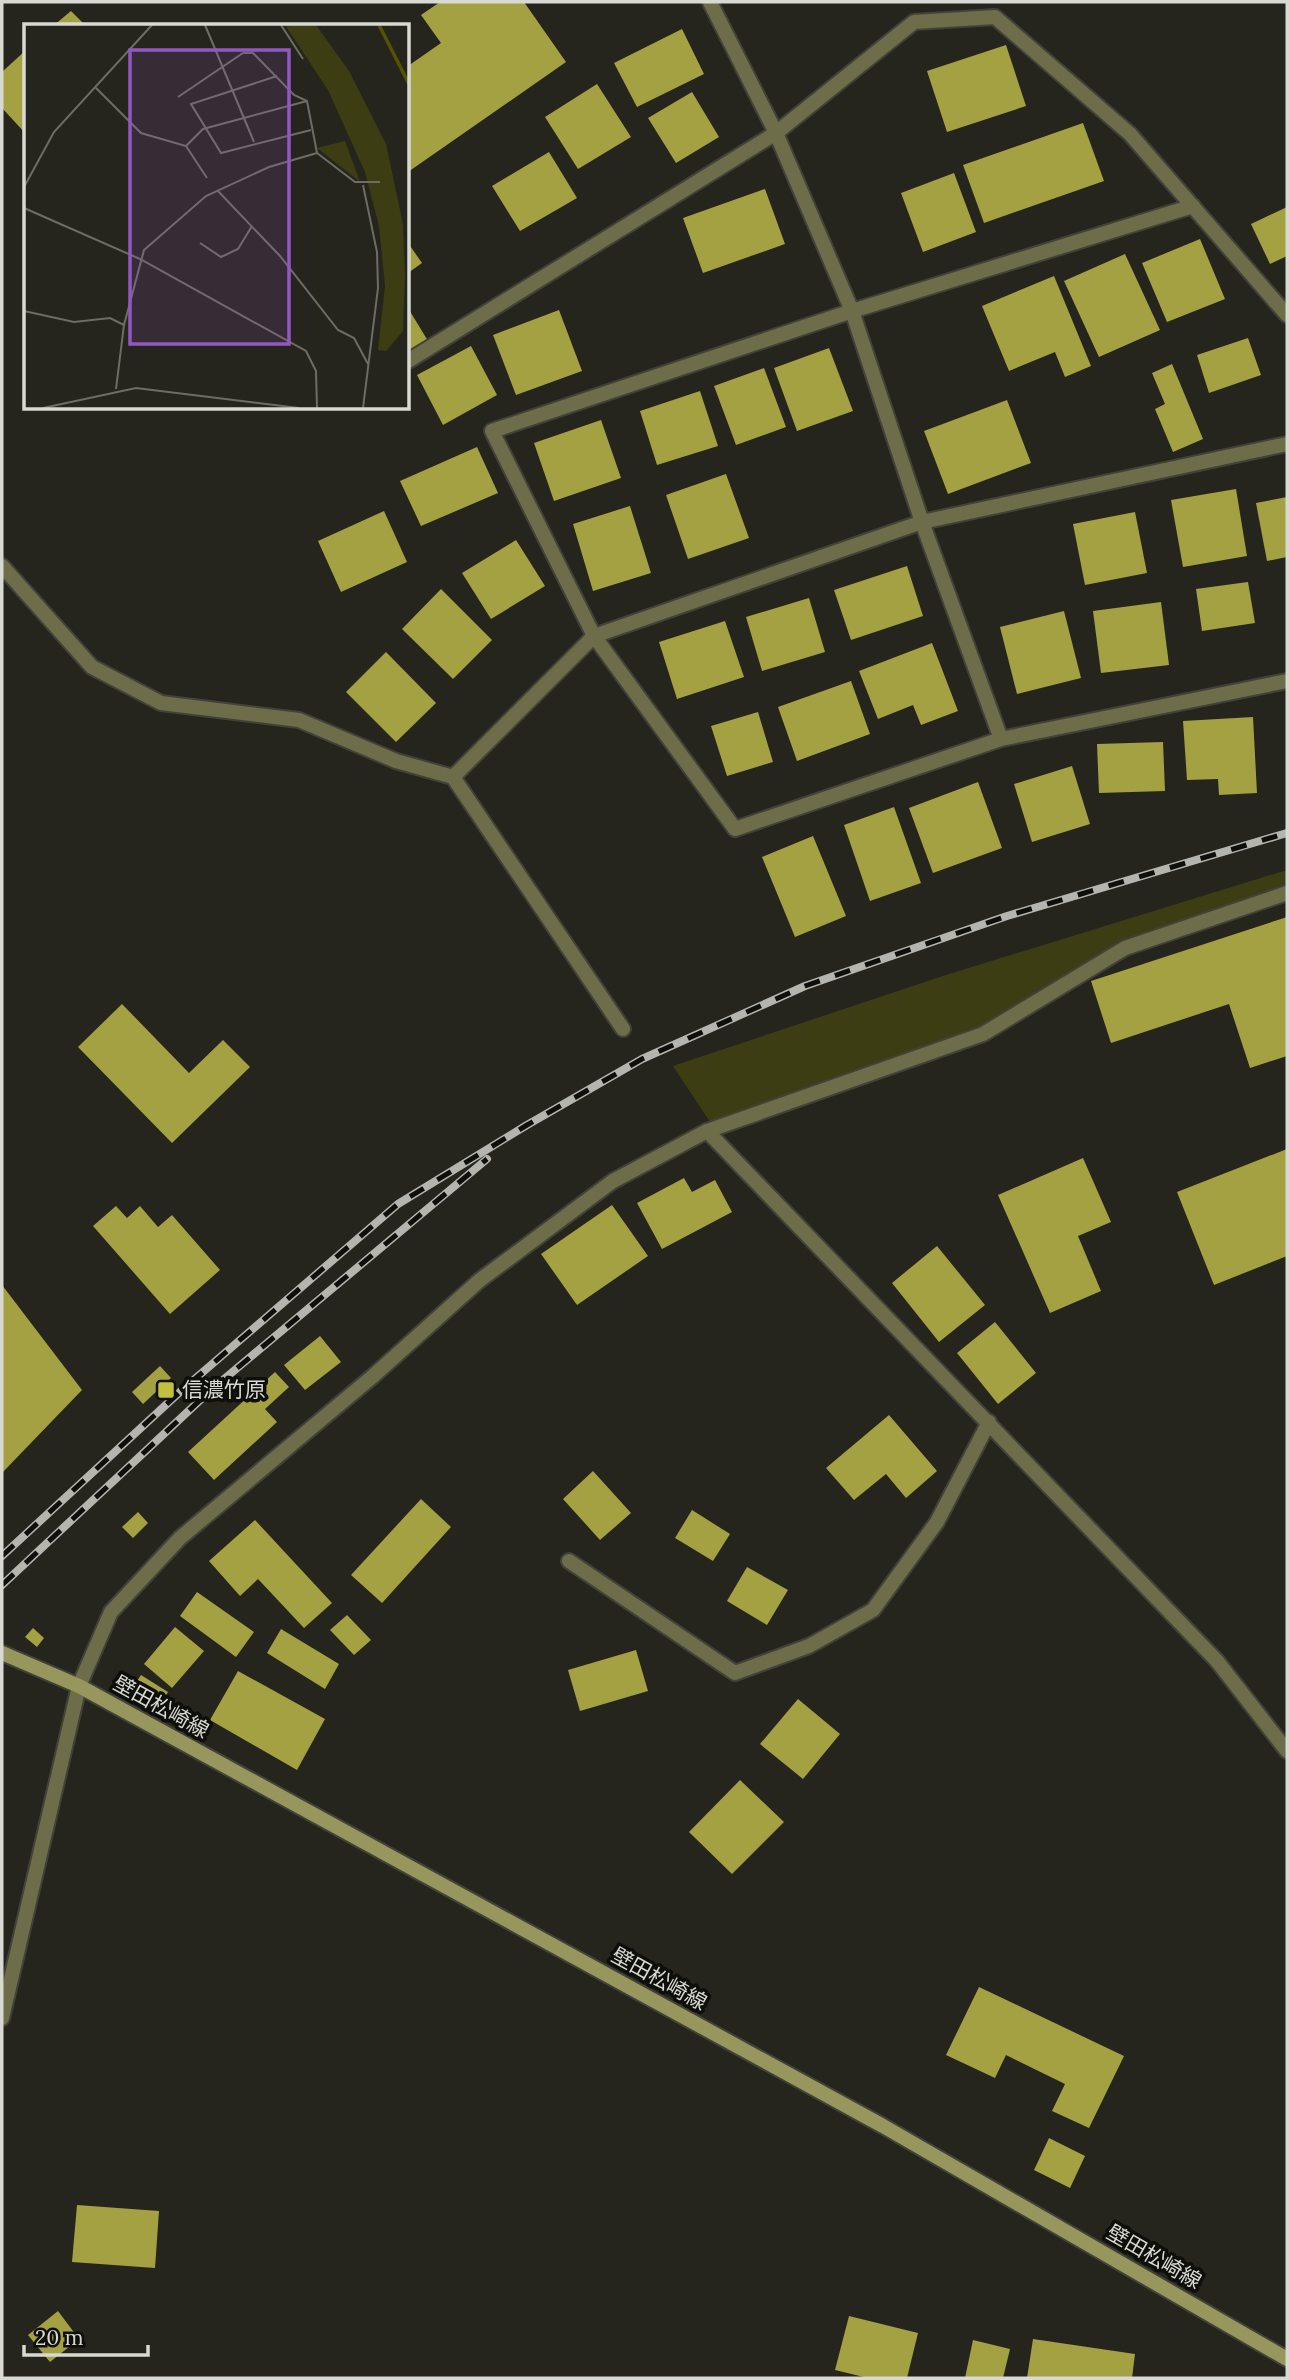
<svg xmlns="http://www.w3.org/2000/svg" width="1289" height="2380" font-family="Lora,'Noto Sans JP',serif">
  <rect width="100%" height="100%" fill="#25251d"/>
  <!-- green -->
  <path fill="#3d3d13" d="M 1287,870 L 1287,888 L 1124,942 L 980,1026 L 868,1070 L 712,1125 L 673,1066 L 946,975 Z"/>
  <!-- building -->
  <g fill="#a3a142">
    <path d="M 440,2 L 524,2 L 566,62 L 408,172 L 408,66 L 441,43 L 421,15 Z"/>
    <path d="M 71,11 L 86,26 L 53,26 Z"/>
    <path d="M 682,29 L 704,74 L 637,107 L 614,63 Z"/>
    <path d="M 1006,45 L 1026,106 L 947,132 L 927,71 Z"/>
    <path d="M 26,50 L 26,134 L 2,108 L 2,72 Z"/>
    <path d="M 597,84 L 631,137 L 578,169 L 545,117 Z"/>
    <path d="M 692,92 L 719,137 L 676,163 L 648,118 Z"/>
    <path d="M 1083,123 L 1104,181 L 984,223 L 963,165 Z"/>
    <path d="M 549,152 L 577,198 L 520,231 L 492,186 Z"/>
    <path d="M 954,173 L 976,232 L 923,252 L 901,193 Z"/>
    <path d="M 765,189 L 785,244 L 703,273 L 683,218 Z"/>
    <path d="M 1287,207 L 1287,256 L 1270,264 L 1251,224 Z"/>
    <path d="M 1200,239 L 1225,299 L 1167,322 L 1142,263 Z"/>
    <path d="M 408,243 L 422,263 L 408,273 Z"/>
    <path d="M 1125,254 L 1160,330 L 1099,357 L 1064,281 Z"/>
    <path d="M 1054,276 L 1091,366 L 1065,377 L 1055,352 L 1009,371 L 982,306 Z"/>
    <path d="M 408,308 L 428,341 L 408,354 Z"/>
    <path d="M 559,310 L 582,371 L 516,395 L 493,335 Z"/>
    <path d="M 1248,338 L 1261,375 L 1209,393 L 1197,355 Z"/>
    <path d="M 471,346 L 497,395 L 443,425 L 417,375 Z"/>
    <path d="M 829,348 L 853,411 L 797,431 L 774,368 Z"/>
    <path d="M 1172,364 L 1203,439 L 1173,452 L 1155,409 L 1165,404 L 1152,373 Z"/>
    <path d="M 764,368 L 786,427 L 736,445 L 714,386 Z"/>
    <path d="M 700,391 L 718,446 L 657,465 L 640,411 Z"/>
    <path d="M 1007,400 L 1031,463 L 948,494 L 924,431 Z"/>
    <path d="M 601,420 L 621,478 L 554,501 L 534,443 Z"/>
    <path d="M 477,447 L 498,493 L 421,526 L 400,481 Z"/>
    <path d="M 726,474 L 749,538 L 688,559 L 666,495 Z"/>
    <path d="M 1236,489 L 1247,556 L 1183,567 L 1171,500 Z"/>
    <path d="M 1287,497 L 1287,557 L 1267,561 L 1256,503 Z"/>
    <path d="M 630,506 L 651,573 L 593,591 L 573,524 Z"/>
    <path d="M 384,511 L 407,562 L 341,592 L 318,541 Z"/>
    <path d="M 1135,512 L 1147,573 L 1085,585 L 1073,524 Z"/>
    <path d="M 516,540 L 545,586 L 491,619 L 462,573 Z"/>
    <path d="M 907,566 L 923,616 L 851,640 L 834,590 Z"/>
    <path d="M 1248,582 L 1255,623 L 1202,631 L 1196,589 Z"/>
    <path d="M 441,589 L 492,640 L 453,679 L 402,629 Z"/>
    <path d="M 809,598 L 825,652 L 762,671 L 746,617 Z"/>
    <path d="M 1161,602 L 1169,665 L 1101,673 L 1093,611 Z"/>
    <path d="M 1064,611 L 1081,678 L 1017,694 L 1000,627 Z"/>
    <path d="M 725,621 L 744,677 L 677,699 L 659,642 Z"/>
    <path d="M 932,643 L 958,711 L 921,725 L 913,705 L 878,719 L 859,671 Z"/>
    <path d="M 386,652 L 436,703 L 396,742 L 346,692 Z"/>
    <path d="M 851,681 L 870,734 L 797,761 L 778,707 Z"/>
    <path d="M 758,712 L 773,762 L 727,776 L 711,726 Z"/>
    <path d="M 1253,717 L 1257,793 L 1219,795 L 1218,779 L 1187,780 L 1183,721 Z"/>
    <path d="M 1163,742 L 1165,791 L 1099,793 L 1097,744 Z"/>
    <path d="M 1072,766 L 1090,824 L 1032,842 L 1014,784 Z"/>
    <path d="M 978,782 L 1002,848 L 933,873 L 909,808 Z"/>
    <path d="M 894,807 L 921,883 L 870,901 L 844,825 Z"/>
    <path d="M 813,836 L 846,916 L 795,937 L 762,857 Z"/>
    <path d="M 1287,917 L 1287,1056 L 1250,1068 L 1229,1004 L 1111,1043 L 1091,981 Z"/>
    <path d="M 122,1004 L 189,1073 L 223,1040 L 250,1067 L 172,1143 L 78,1047 Z"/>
    <path d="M 1287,1149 L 1287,1256 L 1214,1285 L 1177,1192 Z"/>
    <path d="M 1083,1158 L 1111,1222 L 1078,1236 L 1101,1291 L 1050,1313 L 998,1195 Z"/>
    <path d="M 684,1178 L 692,1192 L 715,1180 L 732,1212 L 662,1249 L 637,1203 Z"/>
    <path d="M 612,1205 L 648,1256 L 577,1305 L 541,1254 Z"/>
    <path d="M 116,1206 L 127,1218 L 140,1206 L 158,1227 L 172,1215 L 220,1270 L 170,1314 L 93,1226 Z"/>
    <path d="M 937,1246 L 985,1305 L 939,1342 L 892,1283 Z"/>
    <path d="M 2,1285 L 82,1390 L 2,1473 Z"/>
    <path d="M 995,1322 L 1036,1373 L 998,1404 L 957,1353 Z"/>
    <path d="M 320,1336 L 341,1362 L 305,1390 L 284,1365 Z"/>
    <path d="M 160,1366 L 171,1378 L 143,1404 L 132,1392 Z"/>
    <path d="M 275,1372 L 289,1387 L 265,1409 L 277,1422 L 214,1480 L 188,1452 Z"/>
    <path d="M 889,1415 L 937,1471 L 906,1498 L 886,1474 L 854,1500 L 826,1468 Z"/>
    <path d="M 593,1471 L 631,1513 L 600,1540 L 563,1499 Z"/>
    <path d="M 421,1499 L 451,1527 L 382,1603 L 351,1575 Z"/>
    <path d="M 692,1510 L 730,1534 L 713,1561 L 675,1538 Z"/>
    <path d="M 138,1512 L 148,1523 L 133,1538 L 122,1527 Z"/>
    <path d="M 255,1520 L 332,1603 L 304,1628 L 258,1579 L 240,1596 L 209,1561 Z"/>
    <path d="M 747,1567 L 788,1590 L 767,1625 L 727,1601 Z"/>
    <path d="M 197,1592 L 254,1632 L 236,1657 L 180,1616 Z"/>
    <path d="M 347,1615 L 371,1640 L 354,1655 L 330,1630 Z"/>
    <path d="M 175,1627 L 204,1651 L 172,1688 L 144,1664 Z"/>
    <path d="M 33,1628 L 44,1638 L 37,1647 L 25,1637 Z"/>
    <path d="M 281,1629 L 339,1664 L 325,1689 L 267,1653 Z"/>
    <path d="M 636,1650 L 648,1691 L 580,1711 L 568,1670 Z"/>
    <path d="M 238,1671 L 325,1719 L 297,1770 L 210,1720 Z"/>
    <path d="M 141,1675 L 168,1692 L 155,1713 L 127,1696 Z"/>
    <path d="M 798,1699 L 840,1734 L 803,1779 L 760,1744 Z"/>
    <path d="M 740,1780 L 784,1822 L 732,1874 L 689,1832 Z"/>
    <path d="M 979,1987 L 1124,2056 L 1089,2128 L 1052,2111 L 1065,2084 L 1006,2055 L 995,2078 L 946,2055 Z"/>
    <path d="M 1049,2138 L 1085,2156 L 1070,2188 L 1034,2170 Z"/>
    <path d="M 77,2205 L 159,2211 L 155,2268 L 72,2262 Z"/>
    <path d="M 58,2311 L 79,2339 L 50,2362 L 28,2335 Z"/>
    <path d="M 849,2316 L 918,2333 L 907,2378 L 868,2378 L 835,2370 Z"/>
    <path d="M 1033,2339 L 1135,2354 L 1132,2378 L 1027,2378 Z"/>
    <path d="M 973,2340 L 1010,2349 L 1003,2378 L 965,2378 Z"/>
  </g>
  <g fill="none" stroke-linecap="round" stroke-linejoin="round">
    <!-- minor casing -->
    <g stroke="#42423a" stroke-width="18">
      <g id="minor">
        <path d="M 710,2 L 776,133 L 852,311 L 922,522 L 1001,739"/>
        <path d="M 1193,206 L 852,311 L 492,431 L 594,636 L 735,829 L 1001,739 L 1287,681"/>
        <path d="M 408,361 L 776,133 L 914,22 L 995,17 L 1130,134 L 1287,315"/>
        <path d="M 2,566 L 92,667 L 161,703 L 299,720 L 396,761 L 453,777 L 623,1029"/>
        <path d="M 453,777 L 594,636 L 922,522 L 1287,444"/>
        <path d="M 707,1131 L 1217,1661 L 1287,1751"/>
        <path d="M 569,1561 L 735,1673 L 809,1646 L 873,1610 L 937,1522 L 989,1422"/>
        <path d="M 2,2018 L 79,1686 L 111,1612 L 180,1538 L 372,1377 L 480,1280 L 613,1181 L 707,1131 L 983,1034 L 1125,948 L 1287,893"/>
      </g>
    </g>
    <!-- secondary casing -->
    <g stroke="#42423a" stroke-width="18">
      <path id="secondary" d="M 2,1653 L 79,1686 L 883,2126 L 1287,2359"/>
    </g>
    <!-- minor -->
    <use href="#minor" stroke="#6d6d49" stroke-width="14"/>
    <!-- secondary -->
    <use href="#secondary" stroke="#97965c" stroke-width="14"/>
    <!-- rail casing -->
    <g stroke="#b5b5b0" stroke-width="8">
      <g id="rail">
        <path d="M 2,1556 L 182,1390 L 398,1204 L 527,1125 L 642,1059 L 805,986 L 1007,916 L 1287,833"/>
        <path d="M 2,1585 L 211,1390 L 487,1159"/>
      </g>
    </g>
    <!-- rail -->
    <use href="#rail" stroke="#0e0e0a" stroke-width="5" stroke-dasharray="16" stroke-linecap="butt"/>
  </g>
  <!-- markers -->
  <rect fill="#c1be40" stroke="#0e0e0a" stroke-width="2.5" x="157" y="1381" width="18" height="18" rx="3.5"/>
  <g text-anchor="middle" stroke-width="7" stroke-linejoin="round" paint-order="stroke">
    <!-- poi labels -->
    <g font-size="21" fill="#d9d9d4" stroke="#0e0e0a" text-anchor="start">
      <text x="182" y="1397">信濃竹原</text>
    </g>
    <!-- street labels -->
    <g font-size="21" fill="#d9d9d4" stroke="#0e0e0a">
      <text transform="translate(161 1707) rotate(29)" y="7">壁田松崎線</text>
      <text transform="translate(659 1979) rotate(29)" y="7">壁田松崎線</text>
      <text transform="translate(1154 2257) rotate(30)" y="7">壁田松崎線</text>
    </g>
  </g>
  <!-- overview -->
  <g transform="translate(24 24)">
    <rect width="385" height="385" fill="#25251d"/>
    <path d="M 261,1 L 292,1 L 325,47 L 362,120 L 379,200 L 381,251 L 379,307 L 362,327 L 354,326 L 361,262 L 355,202 L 341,148 L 304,66 ZM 321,117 L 335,155 L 335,157 L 293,124 Z" fill="#3d3d13"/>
    <path fill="none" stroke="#555300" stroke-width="3.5" d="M 355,1 L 385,60"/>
    <path fill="none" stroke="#6d6d66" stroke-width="2" d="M 181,1 L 230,118M 257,1 L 279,35M 253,52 L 167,80 L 197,129 L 287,106M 72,64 L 117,109 L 162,122 L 183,154M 154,73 L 219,29 L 229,29 L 270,71 L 283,77 L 293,129 L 331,158 L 356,158M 162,122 L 179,105 L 283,77M 339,161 L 353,228 L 354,264 L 339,384M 0,163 L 30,108 L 128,1M 193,166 L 256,232 L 314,306 L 330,314 L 344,340M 0,184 L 116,235 L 282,327 L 292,347 L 293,384M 176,219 L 197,233 L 214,225 L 228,202M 0,287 L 50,298 L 86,294 L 100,301M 92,365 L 100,301 L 120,226 L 182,172 L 245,143 L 293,129M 19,384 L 112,364 L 275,384"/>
    <path fill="#9257c4" fill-opacity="0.15" stroke="#9257c4" stroke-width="3.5" d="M 106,26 L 265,26 L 265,320 L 106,320 Z"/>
    <rect width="385" height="385" fill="none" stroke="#d9d9d4" stroke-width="3.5"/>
  </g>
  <!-- border -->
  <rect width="1289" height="2380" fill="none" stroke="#d9d9d4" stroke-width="7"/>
  <!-- scale -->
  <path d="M24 2345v10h124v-10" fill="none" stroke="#d9d9d4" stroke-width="3.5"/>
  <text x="35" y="2345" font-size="21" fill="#d9d9d4" stroke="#0e0e0a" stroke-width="5" paint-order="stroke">20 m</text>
</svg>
